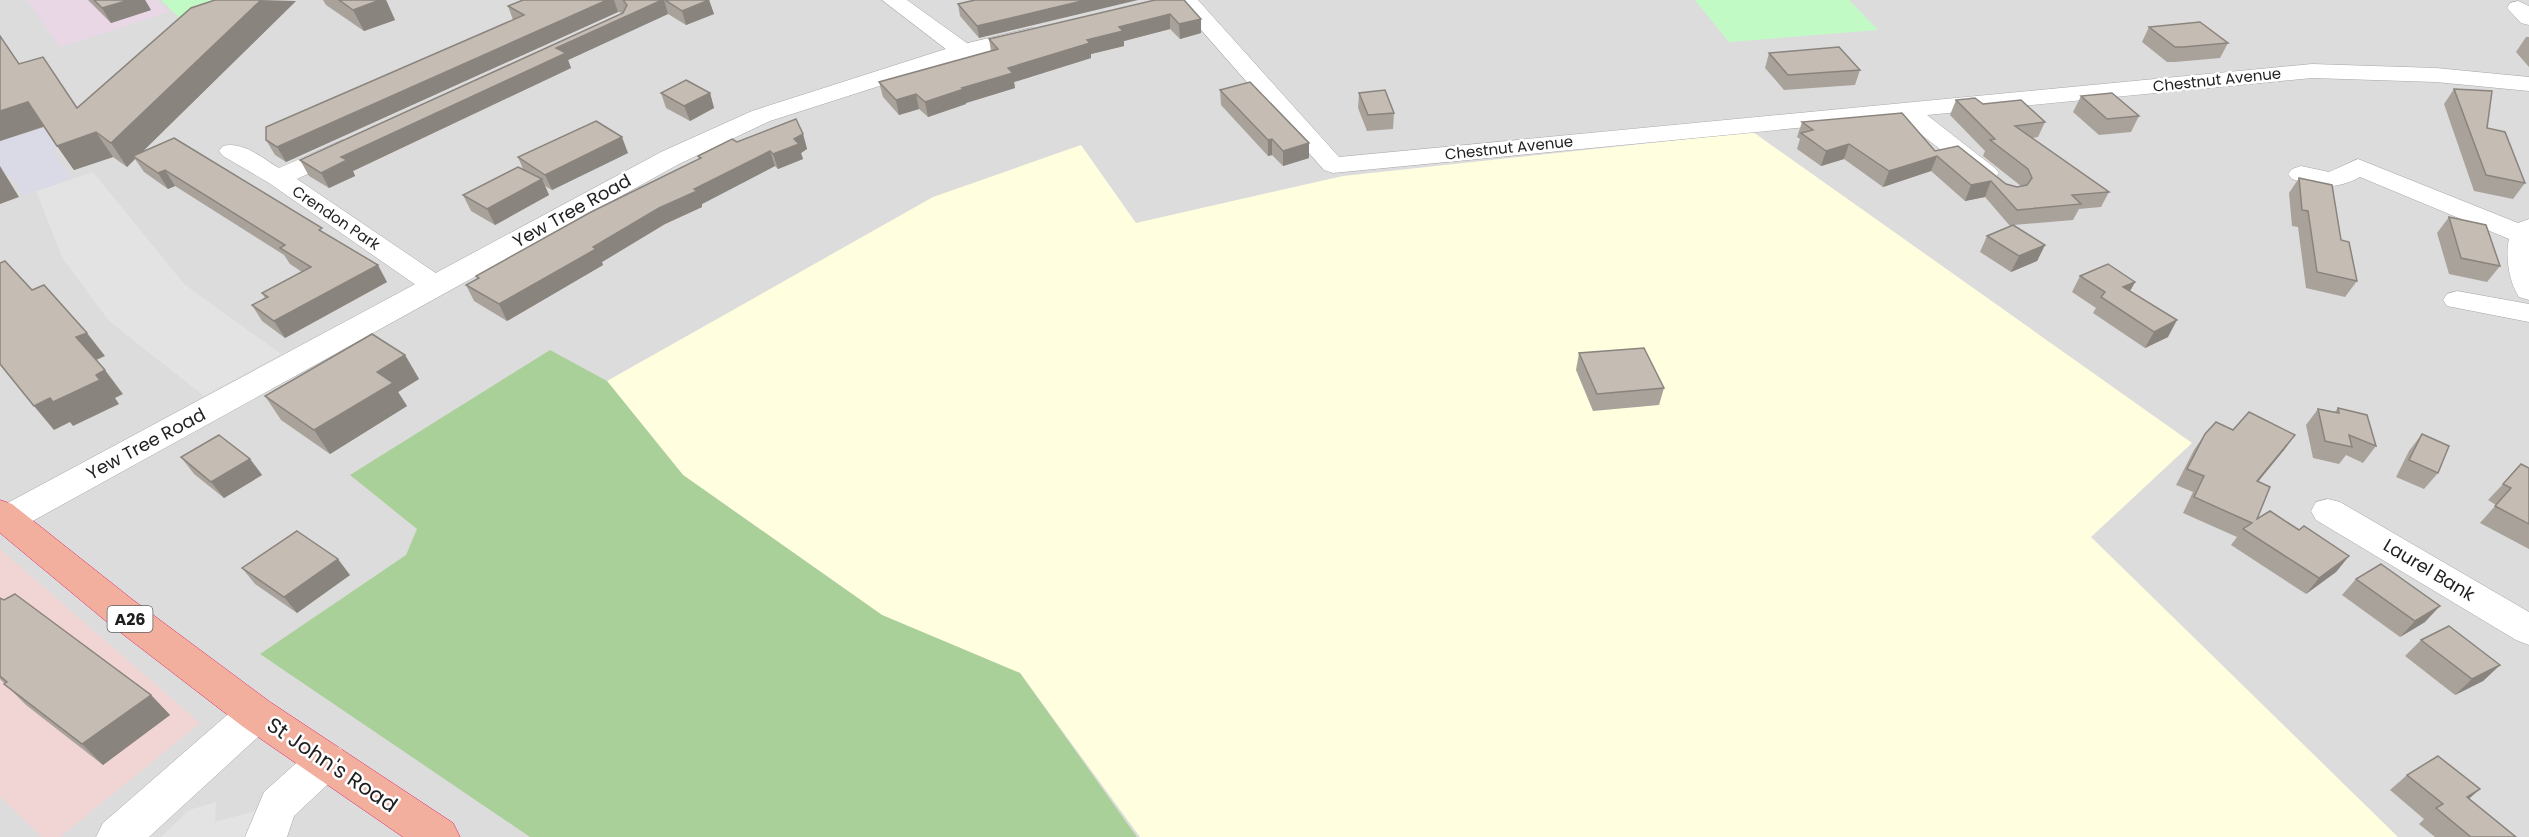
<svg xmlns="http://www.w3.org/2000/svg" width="2529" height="837" font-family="Poppins,sans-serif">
  <rect width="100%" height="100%" fill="#f0ece5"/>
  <!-- residential -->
  <rect fill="#dddcdc" x="0" y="0" width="2529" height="837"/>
  <!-- commercial -->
  <path fill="#f1d5d4" d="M 0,549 L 200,723 L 60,837 L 42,837 L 0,797 Z"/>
  <!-- industrial -->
  <path fill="#e9d7e6" d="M 27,0 L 156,0 L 168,12 L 60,47 Z"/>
  <!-- education -->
  <path fill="#fffedf" d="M 1753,132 L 2192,443 L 2091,537 L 2398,837 L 1140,837 L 1020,673 L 882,615 L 683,475 L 607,381 L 933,197 L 1081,145 L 1136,223 L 1343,176 Z"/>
  <!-- forest -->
  <path fill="#aad099" d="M 550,350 L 607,381 L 683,475 L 882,615 L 1020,673 L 1137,837 L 530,837 L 260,654 L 406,555 L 417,529 L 350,475 Z"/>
  <!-- park -->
  <g fill="#c2fac5">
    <path d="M 161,0 L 243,0 L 183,21 Z"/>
    <path d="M 1695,0 L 1849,0 L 1878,30 L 1729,42 Z"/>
  </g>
  <!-- parking -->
  <g fill="#e3e3e3">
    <path d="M 93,172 L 184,284 L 281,354 L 204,396 L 109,321 L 63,259 L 36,191 Z"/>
    <path d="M 216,802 L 215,822 L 265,808 L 261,837 L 161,837 L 189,810 Z"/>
  </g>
  <!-- plaza -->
  <path fill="#d9dae6" d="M 110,101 L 53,150 L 71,179 L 23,196 L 11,175 L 0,179 L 0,141 L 49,125 L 63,110 L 90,102 Z"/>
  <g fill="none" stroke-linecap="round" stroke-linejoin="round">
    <!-- minor casing -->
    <g stroke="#a6a6a6" stroke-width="1">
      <g id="minor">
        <path d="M 882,0 L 907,0 L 971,46 L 974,51 L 971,56 L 963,58 L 955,56 Z"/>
        <path d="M 1175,0 L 1198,0 L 1339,157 L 2312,64 L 2436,68 L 2529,77 L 2529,91 L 2436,82 L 2312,78 L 1927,115 L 1995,168 L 1999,173 L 1995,178 L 1986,181 L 1977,178 L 1900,118 L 1333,173 L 1324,170 Z"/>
        <path d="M 2518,1 L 2529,6 L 2529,25 L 2521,23 L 2507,8 L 2510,3 Z"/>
        <path d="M 343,140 L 352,143 L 356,148 L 352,153 L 297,179 L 446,280 L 450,286 L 446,292 L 436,295 L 426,292 L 269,183 L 223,156 L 219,151 L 223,146 C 243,141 262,158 279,168 Z"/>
        <path d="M 2358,159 L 2518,223 L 2529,219 L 2529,300 L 2519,297 C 2509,282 2505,257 2509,239 L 2360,177 C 2336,190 2317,188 2292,179 L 2288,174 L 2292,169 L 2301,166 L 2329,172 Z"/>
        <path d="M 2457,291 L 2529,304 L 2529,322 L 2447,306 L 2443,300 L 2447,294 Z"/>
        <path d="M 2328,499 L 2340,502 L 2529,612 L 2529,645 L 2516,640 L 2316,520 L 2311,511 L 2316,502 Z"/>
        <path d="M 327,743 L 341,748 L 347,760 L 341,772 L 294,816 L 287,837 L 245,837 L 264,792 L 313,748 Z"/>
      </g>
    </g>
    <!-- tertiary casing -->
    <g stroke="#a6a6a6" stroke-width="1">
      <g id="tertiary">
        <path d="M 1032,28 L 1040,30 L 1044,35 L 1040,40 L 970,57 L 770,121 L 679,164 L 20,528 L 7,532 L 0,530 L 0,507 L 661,152 L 752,111 L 955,46 Z"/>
        <path d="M 256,697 L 270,702 L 276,714 L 270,726 L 149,837 L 96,837 L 103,823 L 242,702 Z"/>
      </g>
    </g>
    <!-- trunk casing -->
    <g stroke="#de2266" stroke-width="1">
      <path id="trunk" d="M 0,500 L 12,504 L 133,600 L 270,702 L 453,823 L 460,837 L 403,837 L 242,726 L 107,622 L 0,533 Z"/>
    </g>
    <!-- minor -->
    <use href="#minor" fill="#fff" fill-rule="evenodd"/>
    <!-- tertiary -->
    <use href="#tertiary" fill="#fff" fill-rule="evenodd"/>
    <!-- trunk -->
    <use href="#trunk" fill="#f2af9e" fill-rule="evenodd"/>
  </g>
  <!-- wall -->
  <g fill="#a9a29b">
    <path d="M 88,0 L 145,0 L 151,10 L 111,23 Z"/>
    <path d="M 323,0 L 386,0 L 395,20 L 364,31 L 326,5 Z"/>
    <path d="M 523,0 L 709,0 L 714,14 L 686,25 L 668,14 L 568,60 L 571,68 L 353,171 L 355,176 L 329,188 L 309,176 L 300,160 L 623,13 L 618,12 L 286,162 L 275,155 L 266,140 L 513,20 L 508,6 Z"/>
    <path d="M 975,0 L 979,38 L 960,16 L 958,4 Z"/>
    <path d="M 1155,0 L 1201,19 L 1201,33 L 1180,39 L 1170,29 L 1124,41 L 1124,46 L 1091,54 L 1091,58 L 1014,82 L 1015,88 L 966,103 L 966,104 L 928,117 L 919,109 L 899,115 L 883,97 L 879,82 L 991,51 L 989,39 Z"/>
    <path d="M 296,1 L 142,152 L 326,234 L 387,282 L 285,338 L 262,321 L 252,305 L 265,298 L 262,293 L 302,272 L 290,264 L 284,255 L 175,186 L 168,189 L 144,172 L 135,159 L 127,167 L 113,157 L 74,170 L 44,127 L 0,141 L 0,35 L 19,64 L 77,108 Z"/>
    <path d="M 2149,27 L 2228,43 L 2220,58 L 2175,62 L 2167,62 L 2142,42 Z"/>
    <path d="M 2526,37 L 2529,37 L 2529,67 L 2516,52 Z"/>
    <path d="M 1769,53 L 1860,70 L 1855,85 L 1784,90 L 1765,68 Z"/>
    <path d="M 2454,89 L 2487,128 L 2525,183 L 2513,199 L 2474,191 L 2444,104 Z"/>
    <path d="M 1220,90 L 1309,143 L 1309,158 L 1283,166 L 1272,155 L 1268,156 L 1221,105 Z"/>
    <path d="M 661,93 L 710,93 L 714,108 L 690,121 L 666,108 Z"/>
    <path d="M 1359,93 L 1394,113 L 1393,129 L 1367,131 L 1358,108 Z"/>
    <path d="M 2081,96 L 2139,116 L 2131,132 L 2099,135 L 2073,112 Z"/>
    <path d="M 1956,100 L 1983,104 L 2045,122 L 2038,137 L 2032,138 L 2109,192 L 2101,207 L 2079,209 L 2073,220 L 2014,225 L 2045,245 L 2037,261 L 2011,272 L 1980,252 L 1987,236 L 2012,225 L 2010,226 L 1985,197 L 1965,201 L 1931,171 L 1883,187 L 1844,159 L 1821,166 L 1797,149 L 1800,139 L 1797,137 L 1802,122 L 1935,151 L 2006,184 L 2017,187 L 2021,186 L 1983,156 L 1985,151 L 1950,115 Z"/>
    <path d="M 803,134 L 807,149 L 801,153 L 803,159 L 778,169 L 775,166 L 702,204 L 702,207 L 665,224 L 602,262 L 603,265 L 507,321 L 474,301 L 466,285 L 477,279 L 476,276 L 699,159 L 698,156 L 737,142 Z"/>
    <path d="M 628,153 L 552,190 L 545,186 L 549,195 L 495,225 L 471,211 L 463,195 L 523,169 L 518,157 Z"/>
    <path d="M 2299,178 L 2341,240 L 2357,281 L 2345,297 L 2306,288 L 2298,227 L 2292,226 L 2289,193 Z"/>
    <path d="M 2449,217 L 2500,266 L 2487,282 L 2449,274 L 2437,233 Z"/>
    <path d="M 2080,276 L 2135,282 L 2130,291 L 2168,337 L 2145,348 L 2093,313 L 2096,308 L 2072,292 Z"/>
    <path d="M 1579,353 L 1664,388 L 1659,405 L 1593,411 L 1576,370 Z"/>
    <path d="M 405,355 L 419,379 L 398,392 L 407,406 L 330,454 L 281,420 L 265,396 Z"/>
    <path d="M 2338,408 L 2376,446 L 2363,463 L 2346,455 L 2339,464 L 2313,458 L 2306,425 L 2318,409 L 2335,412 Z"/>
    <path d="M 2233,430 L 2295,435 L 2284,450 L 2258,482 L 2257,519 L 2299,530 L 2349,556 L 2336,572 L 2306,594 L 2231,545 L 2237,537 L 2183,513 L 2193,492 L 2176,485 L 2194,450 L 2205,434 Z"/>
    <path d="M 2422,434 L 2438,473 L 2424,489 L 2396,477 L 2409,451 Z"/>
    <path d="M 181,457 L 250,459 L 262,475 L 224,498 L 194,474 Z"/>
    <path d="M 2529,468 L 2529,549 L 2480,523 L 2496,505 L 2488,500 L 2503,484 Z"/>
    <path d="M 242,568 L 350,575 L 297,613 L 255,584 Z"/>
    <path d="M 2356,579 L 2425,622 L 2400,637 L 2342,595 Z"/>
    <path d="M 0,598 L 151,695 L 170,715 L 103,765 L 26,705 L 0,679 Z"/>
    <path d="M 2421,640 L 2500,665 L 2483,681 L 2455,695 L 2405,656 Z"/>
    <path d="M 2407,775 L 2469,799 L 2516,837 L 2435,837 L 2419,824 L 2424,819 L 2390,790 Z"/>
  </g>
  <!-- shaded-wall -->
  <g fill="#8a847e">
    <path d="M 129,0 L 145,0 L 151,10 L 111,23 L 102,8 Z"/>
    <path d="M 261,0 L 296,1 L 136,158 L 133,156 L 135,159 L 127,167 L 111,143 Z"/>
    <path d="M 380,0 L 386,0 L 395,20 L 364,31 L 353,10 Z"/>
    <path d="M 607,0 L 614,0 L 618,12 L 286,162 L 277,147 Z"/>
    <path d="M 662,0 L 664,0 L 668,14 L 568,60 L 571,68 L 353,171 L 355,176 L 329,188 L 321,173 L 341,157 L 556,48 Z"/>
    <path d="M 709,0 L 714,14 L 686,25 L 682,11 Z"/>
    <path d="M 1086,0 L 1138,0 L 979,38 L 977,26 Z"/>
    <path d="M 1170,14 L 1170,29 L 1124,41 L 1124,46 L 1091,54 L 1091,58 L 1014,82 L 1015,88 L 966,103 L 966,104 L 928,117 L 925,102 L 962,88 L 1008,68 L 1087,40 L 1119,27 Z"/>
    <path d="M 1201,19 L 1201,33 L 1180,39 L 1179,24 Z"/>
    <path d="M 710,93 L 714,108 L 690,121 L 684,106 Z"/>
    <path d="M 916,94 L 919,109 L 899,115 L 896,100 Z"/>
    <path d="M 28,102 L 45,126 L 0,141 L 0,111 Z"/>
    <path d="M 96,132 L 113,157 L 74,170 L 57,146 Z"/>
    <path d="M 803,134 L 807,149 L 801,153 L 803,159 L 778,169 L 773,154 L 794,139 Z"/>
    <path d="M 622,137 L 628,153 L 552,190 L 545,175 Z"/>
    <path d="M 1272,139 L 1272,155 L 1268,156 L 1268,140 Z"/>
    <path d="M 1309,143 L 1309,158 L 1283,166 L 1283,151 Z"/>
    <path d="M 1849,144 L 1844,159 L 1821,166 L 1826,151 Z"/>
    <path d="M 770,151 L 775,166 L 702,204 L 702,207 L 665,224 L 602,262 L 603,265 L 507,321 L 499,304 L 593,247 L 659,208 L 694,189 Z"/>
    <path d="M 1937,156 L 1931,171 L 1883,187 L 1889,171 Z"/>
    <path d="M 0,166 L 19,197 L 0,204 Z"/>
    <path d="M 165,170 L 175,186 L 168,189 L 158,173 Z"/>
    <path d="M 542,179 L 549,195 L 495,225 L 487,209 Z"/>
    <path d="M 1991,181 L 1985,197 L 1965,201 L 1971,185 Z"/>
    <path d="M 2045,245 L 2037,261 L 2011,272 L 2019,256 Z"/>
    <path d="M 378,265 L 387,282 L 285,338 L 274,321 Z"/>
    <path d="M 2135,282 L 2126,298 L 2123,287 Z"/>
    <path d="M 2177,320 L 2168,337 L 2145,348 L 2154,332 Z"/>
    <path d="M 87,333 L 105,356 L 94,361 L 76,337 Z"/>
    <path d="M 405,355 L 419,379 L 398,392 L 407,406 L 330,454 L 314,430 L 377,372 Z"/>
    <path d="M 105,370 L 123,394 L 115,398 L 119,404 L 73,426 L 70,422 L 54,430 L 34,406 Z"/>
    <path d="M 2295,435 L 2284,450 L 2245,497 L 2257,481 Z"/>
    <path d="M 250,459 L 262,475 L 224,498 L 211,482 Z"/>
    <path d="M 2349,556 L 2336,572 L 2306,594 L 2319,578 Z"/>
    <path d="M 338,559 L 350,575 L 297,613 L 284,597 Z"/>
    <path d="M 2440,606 L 2425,622 L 2400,637 L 2415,621 Z"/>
    <path d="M 2500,665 L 2483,681 L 2455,695 L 2472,679 Z"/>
    <path d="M 151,695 L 170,715 L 103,765 L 82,744 Z"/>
    <path d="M 2480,789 L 2462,805 L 2467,797 Z"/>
  </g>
  <!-- building -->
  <g fill="#c5bcb4" stroke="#8a847e" stroke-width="1.5">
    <path d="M 94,0 L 129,0 L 102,8 Z"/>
    <path d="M 215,0 L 261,0 L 111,143 L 96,132 L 57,146 L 28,102 L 0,111 L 0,36 L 19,64 L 43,57 L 77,108 L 191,8 Z"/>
    <path d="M 339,0 L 380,0 L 353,10 Z"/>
    <path d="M 523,0 L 607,0 L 277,147 L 266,140 L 266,127 L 524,15 L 508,6 Z"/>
    <path d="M 623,0 L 662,0 L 556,48 L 566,53 L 341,157 L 347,160 L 321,173 L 300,160 L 623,13 L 627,5 Z"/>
    <path d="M 665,0 L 709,0 L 682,11 Z"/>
    <path d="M 975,0 L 1086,0 L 977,26 L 958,4 Z"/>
    <path d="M 1155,0 L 1184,0 L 1201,19 L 1179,24 L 1170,14 L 1119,27 L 1123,31 L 1087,40 L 1090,43 L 1008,68 L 1013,73 L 962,88 L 964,89 L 925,102 L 916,94 L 896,100 L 879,82 L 998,49 L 989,39 Z"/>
    <path d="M 2200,22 L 2228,43 L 2183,47 L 2175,47 L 2149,27 Z"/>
    <path d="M 1839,47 L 1860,70 L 1788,75 L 1769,53 Z"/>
    <path d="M 686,80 L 710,93 L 684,106 L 661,93 Z"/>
    <path d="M 1250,82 L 1309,143 L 1283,151 L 1272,139 L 1268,140 L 1220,90 Z"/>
    <path d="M 2454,89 L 2492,91 L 2487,128 L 2505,132 L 2525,183 L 2486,175 Z"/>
    <path d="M 1385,90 L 1394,113 L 1368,115 L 1359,93 Z"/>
    <path d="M 2112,93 L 2139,116 L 2107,119 L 2081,96 Z"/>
    <path d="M 1975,98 L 1983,104 L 2021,100 L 2045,122 L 2015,126 L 2109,192 L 2072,195 L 2081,204 L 2017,210 L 1991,181 L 1971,185 L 1937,156 L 1889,171 L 1849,144 L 1826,151 L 1801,133 L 1813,130 L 1802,122 L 1902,113 L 1935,151 L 1958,146 L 2006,184 L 2017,187 L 2027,185 L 2032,178 L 2028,169 L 1990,140 L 1995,139 L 1956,100 Z"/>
    <path d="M 796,119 L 803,134 L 794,139 L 799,144 L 773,154 L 770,151 L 694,189 L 697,191 L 659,208 L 593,247 L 596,249 L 499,304 L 466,285 L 479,278 L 476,276 L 591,212 L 701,158 L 698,156 L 732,139 L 737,142 Z"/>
    <path d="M 596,121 L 622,137 L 545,175 L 518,157 Z"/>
    <path d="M 174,138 L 322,228 L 319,230 L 378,265 L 274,321 L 252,305 L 268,297 L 262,293 L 311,267 L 280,248 L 285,245 L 165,170 L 158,173 L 133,156 Z"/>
    <path d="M 518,167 L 542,179 L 487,209 L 463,195 Z"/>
    <path d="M 2299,178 L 2332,185 L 2341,240 L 2349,242 L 2357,281 L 2317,272 L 2308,211 L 2302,210 Z"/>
    <path d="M 2449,217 L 2486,225 L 2500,266 L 2461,258 Z"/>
    <path d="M 2013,225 L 2045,245 L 2019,256 L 1987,236 Z"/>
    <path d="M 5,261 L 32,290 L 44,285 L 87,333 L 76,337 L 105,370 L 96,375 L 100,380 L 53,402 L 50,398 L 34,406 L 0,364 L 0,263 Z"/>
    <path d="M 2108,264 L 2135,282 L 2123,287 L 2177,320 L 2154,332 L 2101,297 L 2105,292 L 2080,276 Z"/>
    <path d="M 372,334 L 405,355 L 377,372 L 393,383 L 314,430 L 265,396 Z"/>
    <path d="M 1644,348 L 1664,388 L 1597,394 L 1579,353 Z"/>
    <path d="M 2338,408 L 2367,415 L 2376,446 L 2349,435 L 2352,447 L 2325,441 L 2318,409 L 2339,413 Z"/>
    <path d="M 2249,412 L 2295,435 L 2257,481 L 2270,487 L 2257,519 L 2270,511 L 2299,530 L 2304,526 L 2349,556 L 2319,578 L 2243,529 L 2252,523 L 2194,497 L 2204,476 L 2187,469 L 2205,434 L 2216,422 L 2233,430 Z"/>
    <path d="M 2422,434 L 2449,446 L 2438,473 L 2409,460 Z"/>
    <path d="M 219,435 L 250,459 L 211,482 L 181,457 Z"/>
    <path d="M 2521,464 L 2529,468 L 2529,524 L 2495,506 L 2511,488 L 2503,484 Z"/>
    <path d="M 297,531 L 338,559 L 284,597 L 242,568 Z"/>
    <path d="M 2381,564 L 2440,606 L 2415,621 L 2356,579 Z"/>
    <path d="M 15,594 L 151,695 L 82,744 L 4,684 L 7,682 L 0,676 L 0,598 L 4,600 Z"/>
    <path d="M 2449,626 L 2500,665 L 2472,679 L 2421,640 Z"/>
    <path d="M 2438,756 L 2480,789 L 2467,797 L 2516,837 L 2471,837 L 2436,808 L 2443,804 L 2407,775 Z"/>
  </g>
  <g text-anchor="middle" stroke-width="5" stroke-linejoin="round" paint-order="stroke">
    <!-- far-street labels -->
    <g font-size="15" fill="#1f1f1f" stroke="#fff">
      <text transform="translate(2217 80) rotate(-6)" y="5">Chestnut Avenue</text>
      <text transform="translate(1509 148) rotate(-6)" y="5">Chestnut Avenue</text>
      <text transform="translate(336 218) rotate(34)" y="5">Crendon Park</text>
    </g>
    <!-- shield labels -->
    <rect fill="#fff" stroke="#626262" stroke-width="1.5" x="107.5" y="606" width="45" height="26" rx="4.5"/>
    <g font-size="16" font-weight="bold" fill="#1f1f1f">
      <text x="130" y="625">A26</text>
    </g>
    <!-- street labels -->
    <g font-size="18" fill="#1f1f1f" stroke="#fff">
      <text transform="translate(572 211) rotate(-29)" y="6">Yew Tree Road</text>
      <text transform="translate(146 444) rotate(-28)" y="6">Yew Tree Road</text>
      <text transform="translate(2429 570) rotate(31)" y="6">Laurel Bank</text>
    </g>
    <!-- near-street labels -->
    <g font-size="21" fill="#1f1f1f" stroke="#fff">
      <text transform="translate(332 765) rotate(34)" y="7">St John's Road</text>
    </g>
  </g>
</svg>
